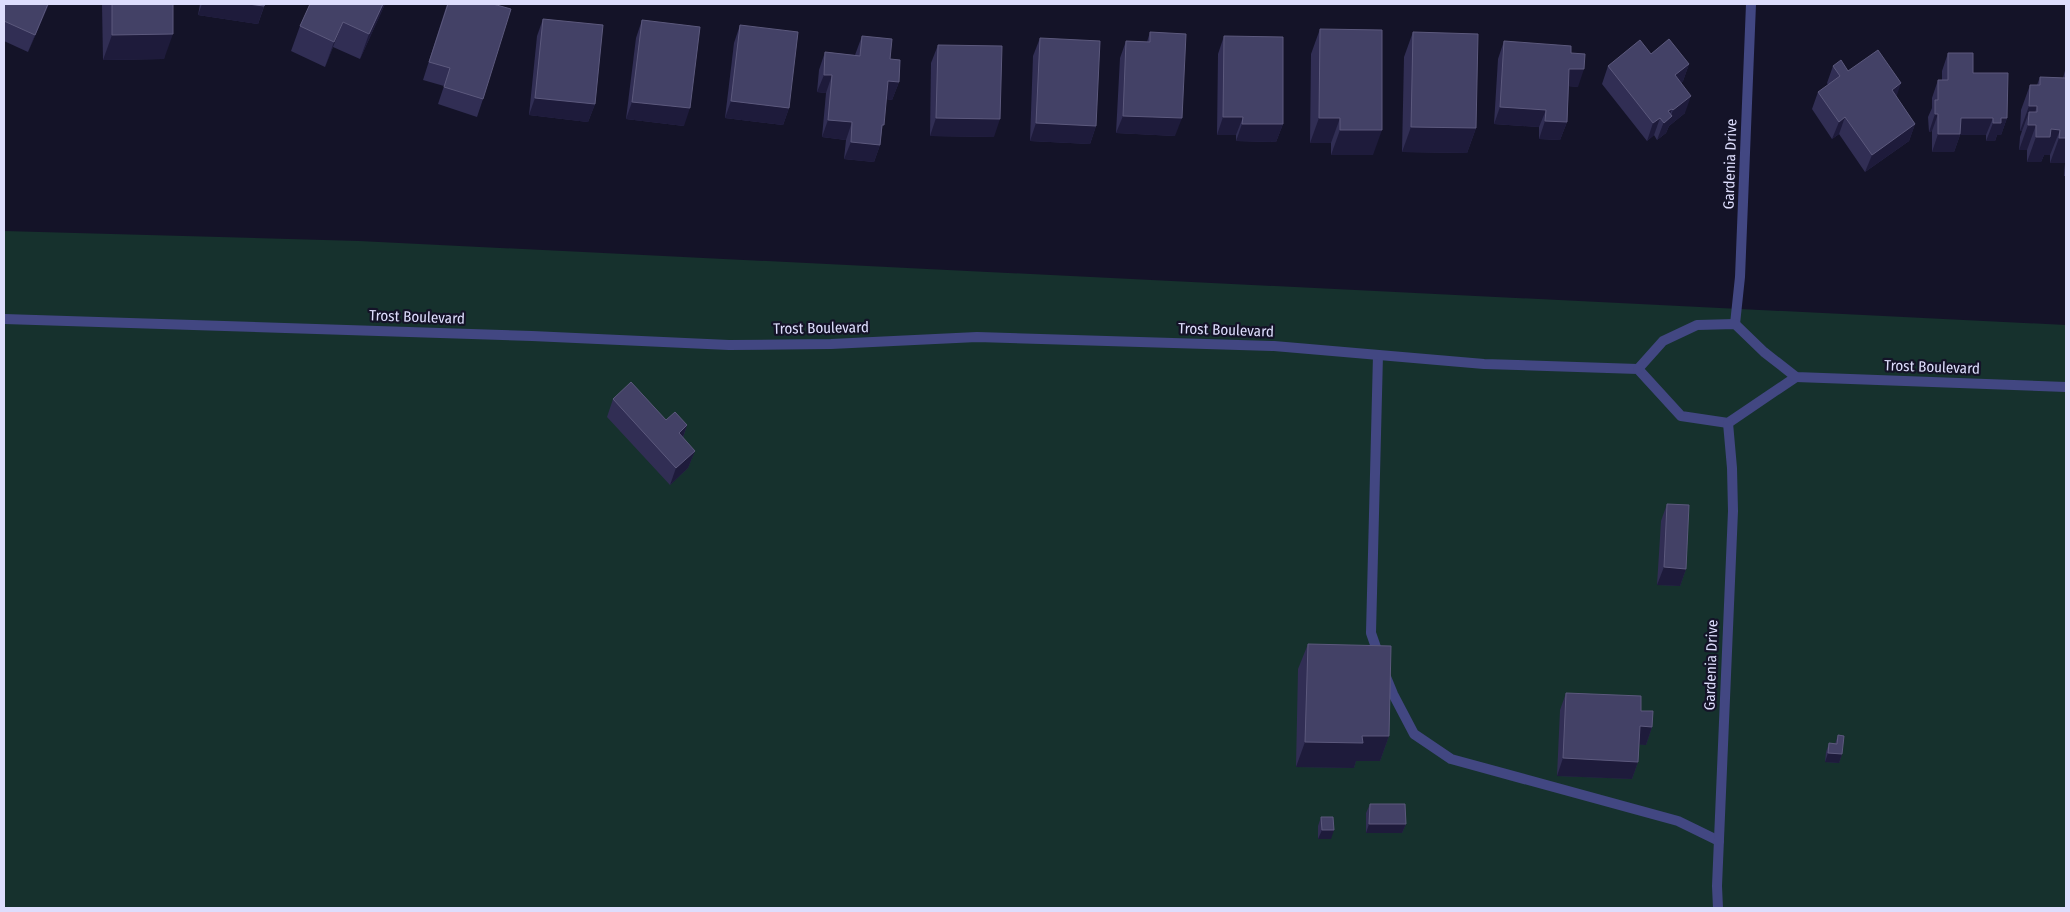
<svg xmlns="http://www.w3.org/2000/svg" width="2070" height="912" font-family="'Fira Sans Condensed',sans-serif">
  <rect width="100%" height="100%" fill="#141328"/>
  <!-- green -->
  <path fill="#16312d" d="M 4,231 L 359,241 L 2066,325 L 2066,908 L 4,908 Z"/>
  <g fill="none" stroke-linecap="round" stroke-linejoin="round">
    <!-- lane -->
    <g stroke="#424782" stroke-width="10">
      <path d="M 1378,355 L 1371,633 L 1379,656"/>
      <path d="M 1386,677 L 1393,694 L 1414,734 L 1451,759 L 1678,821 L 1719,841"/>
    </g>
    <!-- street -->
    <g stroke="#424782" stroke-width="10">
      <path d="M 4,319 L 532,336 L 729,345 L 831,344 L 977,337 L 1274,346 L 1484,364 L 1638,369 L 1681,416 L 1728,423 L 1796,377"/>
      <path d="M 1735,324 L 1740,277 L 1751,4"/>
      <path d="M 1638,369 L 1663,341 L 1697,325 L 1735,324 L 1764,352 L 1796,377 L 2066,387"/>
      <path d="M 1718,908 L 1717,886 L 1733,511 L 1732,468 L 1728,423"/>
    </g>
  </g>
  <!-- wall -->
  <g fill="#312e54">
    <path d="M 4,4 L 49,4 L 28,52 L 4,41 Z"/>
    <path d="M 102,4 L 173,4 L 164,59 L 103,60 Z"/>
    <path d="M 200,4 L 265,4 L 258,24 L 198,15 Z"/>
    <path d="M 310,4 L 385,4 L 360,59 L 333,47 L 325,67 L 291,51 L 300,26 Z"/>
    <path d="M 447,4 L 493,4 L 483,99 L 477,117 L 438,104 L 444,86 L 423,80 Z"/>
    <path d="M 543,19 L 595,104 L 588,122 L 529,115 L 537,36 Z"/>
    <path d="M 642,20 L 684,126 L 626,119 L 636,38 Z"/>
    <path d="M 740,25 L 789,108 L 783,125 L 725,118 L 734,43 Z"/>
    <path d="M 1320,29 L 1373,155 L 1331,155 L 1331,143 L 1310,143 L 1311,54 Z"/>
    <path d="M 1150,32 L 1175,136 L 1116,133 L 1120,58 L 1126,41 L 1147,42 Z"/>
    <path d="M 1413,32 L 1476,128 L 1467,153 L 1402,152 L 1404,57 Z"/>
    <path d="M 862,36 L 890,59 L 899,82 L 892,100 L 886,99 L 880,145 L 874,162 L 844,159 L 846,140 L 822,137 L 826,93 L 817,92 L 819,70 L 825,52 L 855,55 Z"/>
    <path d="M 1224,36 L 1283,124 L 1276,142 L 1236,141 L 1236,135 L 1217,135 L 1218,54 Z"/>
    <path d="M 1040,38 L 1096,126 L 1090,144 L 1030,141 L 1033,56 Z"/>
    <path d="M 1504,41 L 1571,53 L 1578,87 L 1569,86 L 1567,122 L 1560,140 L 1539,139 L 1539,127 L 1494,124 L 1498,59 Z"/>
    <path d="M 938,45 L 994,137 L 930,136 L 931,63 Z"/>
    <path d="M 1948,53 L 1973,73 L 2007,118 L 2001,135 L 1997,135 L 1995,141 L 1986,141 L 1986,135 L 1960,135 L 1954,152 L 1932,152 L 1932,131 L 1929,132 L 1928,117 L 1932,108 L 1932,98 L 1938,80 L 1942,80 L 1942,71 Z"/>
    <path d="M 1651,54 L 1689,64 L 1683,81 L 1681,83 L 1685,113 L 1669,126 L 1666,133 L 1657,140 L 1654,135 L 1647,141 L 1602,84 L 1608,66 Z"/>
    <path d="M 1833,66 L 1848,71 L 1896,96 L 1915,124 L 1909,141 L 1865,172 L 1839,134 L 1832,139 L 1812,109 L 1818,92 L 1828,85 L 1827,83 Z"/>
    <path d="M 2066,67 L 2066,176 L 2064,176 L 2065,163 L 2050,163 L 2050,155 L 2044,155 L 2041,162 L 2027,162 L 2027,150 L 2019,150 L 2020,137 L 2022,131 L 2020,131 L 2021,110 L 2030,85 L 2037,85 L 2040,77 L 2063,78 Z"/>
    <path d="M 613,399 L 666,420 L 687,425 L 683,438 L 695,451 L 688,468 L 670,485 L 607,417 Z"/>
    <path d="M 1667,504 L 1686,569 L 1680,586 L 1657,585 L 1661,521 Z"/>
    <path d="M 1308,644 L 1389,736 L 1380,761 L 1356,761 L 1354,768 L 1296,767 L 1298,669 Z"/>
    <path d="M 1566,693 L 1641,711 L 1652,727 L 1646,745 L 1639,744 L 1638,762 L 1632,779 L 1557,776 L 1560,710 Z"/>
    <path d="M 1838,735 L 1842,754 L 1839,763 L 1825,762 L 1826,752 L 1829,743 L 1835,744 Z"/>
    <path d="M 1370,804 L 1406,824 L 1402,833 L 1366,833 L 1366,813 Z"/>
    <path d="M 1321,817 L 1331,839 L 1318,839 L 1318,826 Z"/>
  </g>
  <!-- shaded-wall -->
  <g fill="#1e1b3b">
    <path d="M 48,4 L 49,4 L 28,52 L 35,35 Z"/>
    <path d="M 202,4 L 248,4 L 264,6 L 258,24 L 198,15 Z"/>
    <path d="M 383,4 L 385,4 L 360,59 L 369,34 Z"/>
    <path d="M 343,22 L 325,67 L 334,42 Z"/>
    <path d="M 173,34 L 164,59 L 103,60 L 112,35 Z"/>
    <path d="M 1689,64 L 1683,81 L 1669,93 L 1675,75 Z"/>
    <path d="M 1569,69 L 1584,69 L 1578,87 L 1563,86 Z"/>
    <path d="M 824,75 L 832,75 L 826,93 L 817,92 Z"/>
    <path d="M 888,81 L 899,82 L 892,100 L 881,98 Z"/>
    <path d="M 1901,83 L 1895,101 L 1892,90 Z"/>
    <path d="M 1691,96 L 1685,113 L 1669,126 L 1666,133 L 1657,140 L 1668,111 L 1672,109 L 1668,119 L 1670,118 L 1673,110 Z"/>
    <path d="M 535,98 L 595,104 L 588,122 L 529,115 Z"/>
    <path d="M 731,101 L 789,108 L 783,125 L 725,118 Z"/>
    <path d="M 632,102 L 690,108 L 684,126 L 626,119 Z"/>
    <path d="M 2029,106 L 2037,106 L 2031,125 L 2036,125 L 2027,150 L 2019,150 L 2028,125 L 2029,112 L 2022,131 L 2020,131 Z"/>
    <path d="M 1500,107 L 1546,110 L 1539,127 L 1494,124 Z"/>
    <path d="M 1935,114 L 1938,114 L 1932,131 L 1929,132 Z"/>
    <path d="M 1123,116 L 1182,118 L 1175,136 L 1116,133 Z"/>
    <path d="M 1223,117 L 1243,117 L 1236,135 L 1217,135 Z"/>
    <path d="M 1845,117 L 1839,134 L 1832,139 L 1839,122 Z"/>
    <path d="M 936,118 L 1000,119 L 994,137 L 930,136 Z"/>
    <path d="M 1319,118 L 1340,118 L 1331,143 L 1310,143 Z"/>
    <path d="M 1660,118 L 1654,135 L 1647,141 L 1653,123 Z"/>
    <path d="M 1961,118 L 1993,118 L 1986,135 L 1960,135 L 1954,152 L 1932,152 L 1938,134 Z"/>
    <path d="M 2001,118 L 2007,118 L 2001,135 L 1997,135 L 1995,141 L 1986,141 L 1993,123 Z"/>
    <path d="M 828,120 L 852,122 L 846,140 L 822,137 Z"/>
    <path d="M 1545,121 L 1567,122 L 1560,140 L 1539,139 Z"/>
    <path d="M 1036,123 L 1096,126 L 1090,144 L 1030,141 Z"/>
    <path d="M 1242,124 L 1283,124 L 1276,142 L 1236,141 Z"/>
    <path d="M 1915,124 L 1909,141 L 1865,172 L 1872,155 Z"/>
    <path d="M 1411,127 L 1476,128 L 1467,153 L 1402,152 Z"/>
    <path d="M 2051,129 L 2060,130 L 2050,155 L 2044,155 L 2041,162 L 2027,162 L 2036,137 Z"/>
    <path d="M 1340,130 L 1382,130 L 1373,155 L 1331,155 Z"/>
    <path d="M 2059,138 L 2066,138 L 2066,159 L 2065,163 L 2050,163 Z"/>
    <path d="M 851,142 L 880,145 L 874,162 L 844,159 Z"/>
    <path d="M 687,425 L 681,443 L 679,433 Z"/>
    <path d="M 695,451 L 688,468 L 670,485 L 676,468 Z"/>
    <path d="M 1664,567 L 1686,569 L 1680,586 L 1657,585 Z"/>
    <path d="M 1640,726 L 1652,727 L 1646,745 L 1633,744 Z"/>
    <path d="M 1362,736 L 1389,736 L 1380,761 L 1356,761 L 1354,768 L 1296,767 L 1305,742 Z"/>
    <path d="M 1828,753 L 1842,754 L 1839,763 L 1825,762 Z"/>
    <path d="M 1563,758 L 1638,762 L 1632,779 L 1557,776 Z"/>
    <path d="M 1369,824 L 1406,824 L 1402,833 L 1366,833 Z"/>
    <path d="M 1322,830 L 1334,830 L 1331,839 L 1318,839 Z"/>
  </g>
  <!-- building -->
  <g fill="#434166" stroke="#5c597d">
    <path d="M 4,4 L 48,4 L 35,35 L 4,21 Z"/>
    <path d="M 112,4 L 173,4 L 173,34 L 112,35 Z"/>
    <path d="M 248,4 L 265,4 L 264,6 Z"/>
    <path d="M 310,4 L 383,4 L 369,34 L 343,22 L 334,42 L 300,26 Z"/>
    <path d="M 448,4 L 493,4 L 511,9 L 483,99 L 444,87 L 450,68 L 429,62 Z"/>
    <path d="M 543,19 L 603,25 L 595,104 L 535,98 Z"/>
    <path d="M 642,20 L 700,27 L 690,108 L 632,102 Z"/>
    <path d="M 740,25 L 798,32 L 789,108 L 731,101 Z"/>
    <path d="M 1320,29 L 1382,30 L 1382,130 L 1340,130 L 1340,118 L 1319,118 Z"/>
    <path d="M 1150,32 L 1186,34 L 1182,118 L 1123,116 L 1126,41 L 1150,42 Z"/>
    <path d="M 1413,32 L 1478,34 L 1476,128 L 1411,127 Z"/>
    <path d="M 862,36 L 892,39 L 890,59 L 900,60 L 899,82 L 888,81 L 884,125 L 882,125 L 880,145 L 851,142 L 852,122 L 828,120 L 832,75 L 824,75 L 825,52 L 860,56 Z"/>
    <path d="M 1224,36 L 1283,37 L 1283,124 L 1242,124 L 1243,117 L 1223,117 Z"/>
    <path d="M 1040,38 L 1100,41 L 1096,126 L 1036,123 Z"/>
    <path d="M 1669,39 L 1689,64 L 1675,75 L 1691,96 L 1673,110 L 1672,109 L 1668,111 L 1672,116 L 1664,123 L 1660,118 L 1653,123 L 1608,66 L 1640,40 L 1651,54 Z"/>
    <path d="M 1504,41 L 1571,46 L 1571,53 L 1585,54 L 1584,69 L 1569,69 L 1567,122 L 1545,121 L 1546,110 L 1500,107 Z"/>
    <path d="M 938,45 L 1002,46 L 1000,119 L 936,118 Z"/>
    <path d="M 1878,50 L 1901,83 L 1892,90 L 1915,124 L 1872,155 L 1845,117 L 1839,122 L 1818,92 L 1840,76 L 1833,66 L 1841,60 L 1848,71 Z"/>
    <path d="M 1948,53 L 1973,53 L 1973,73 L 2008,73 L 2007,118 L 2001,118 L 2001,123 L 1993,123 L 1993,118 L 1961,118 L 1960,134 L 1938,134 L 1938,114 L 1935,114 L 1935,100 L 1938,100 L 1938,80 L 1948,80 Z"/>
    <path d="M 2040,77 L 2066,78 L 2066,138 L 2059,138 L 2060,130 L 2051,129 L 2050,137 L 2036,137 L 2036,125 L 2028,125 L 2029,112 L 2037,112 L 2037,106 L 2029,106 L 2030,85 L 2040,85 Z"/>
    <path d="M 631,382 L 666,420 L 675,412 L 687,425 L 679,433 L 695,451 L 676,468 L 613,399 Z"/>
    <path d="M 1667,504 L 1689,505 L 1686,569 L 1664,567 Z"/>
    <path d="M 1308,644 L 1391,646 L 1389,736 L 1362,736 L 1363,743 L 1305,742 Z"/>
    <path d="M 1566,693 L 1641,696 L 1641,711 L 1653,711 L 1652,727 L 1640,726 L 1638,762 L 1563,758 Z"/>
    <path d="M 1838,735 L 1844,736 L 1842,754 L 1828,753 L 1829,743 L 1837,744 Z"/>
    <path d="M 1370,804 L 1405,804 L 1406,824 L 1369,824 Z"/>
    <path d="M 1321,817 L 1333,817 L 1334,830 L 1322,830 Z"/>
  </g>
  <g text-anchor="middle" stroke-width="4.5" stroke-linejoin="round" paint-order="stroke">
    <!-- street labels -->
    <g font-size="15" fill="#ddddfc" stroke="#141328">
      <text transform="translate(1730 164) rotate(-88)" y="5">Gardenia Drive</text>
      <text transform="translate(417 317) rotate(2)" y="5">Trost Boulevard</text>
      <text transform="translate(821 328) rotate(-1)" y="5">Trost Boulevard</text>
      <text transform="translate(1226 330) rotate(2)" y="5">Trost Boulevard</text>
      <text transform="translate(1932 367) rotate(2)" y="5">Trost Boulevard</text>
      <text transform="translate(1711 665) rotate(-88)" y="5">Gardenia Drive</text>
    </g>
  </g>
  <!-- border -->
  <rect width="2070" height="912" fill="none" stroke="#ddddfc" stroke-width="10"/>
</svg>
